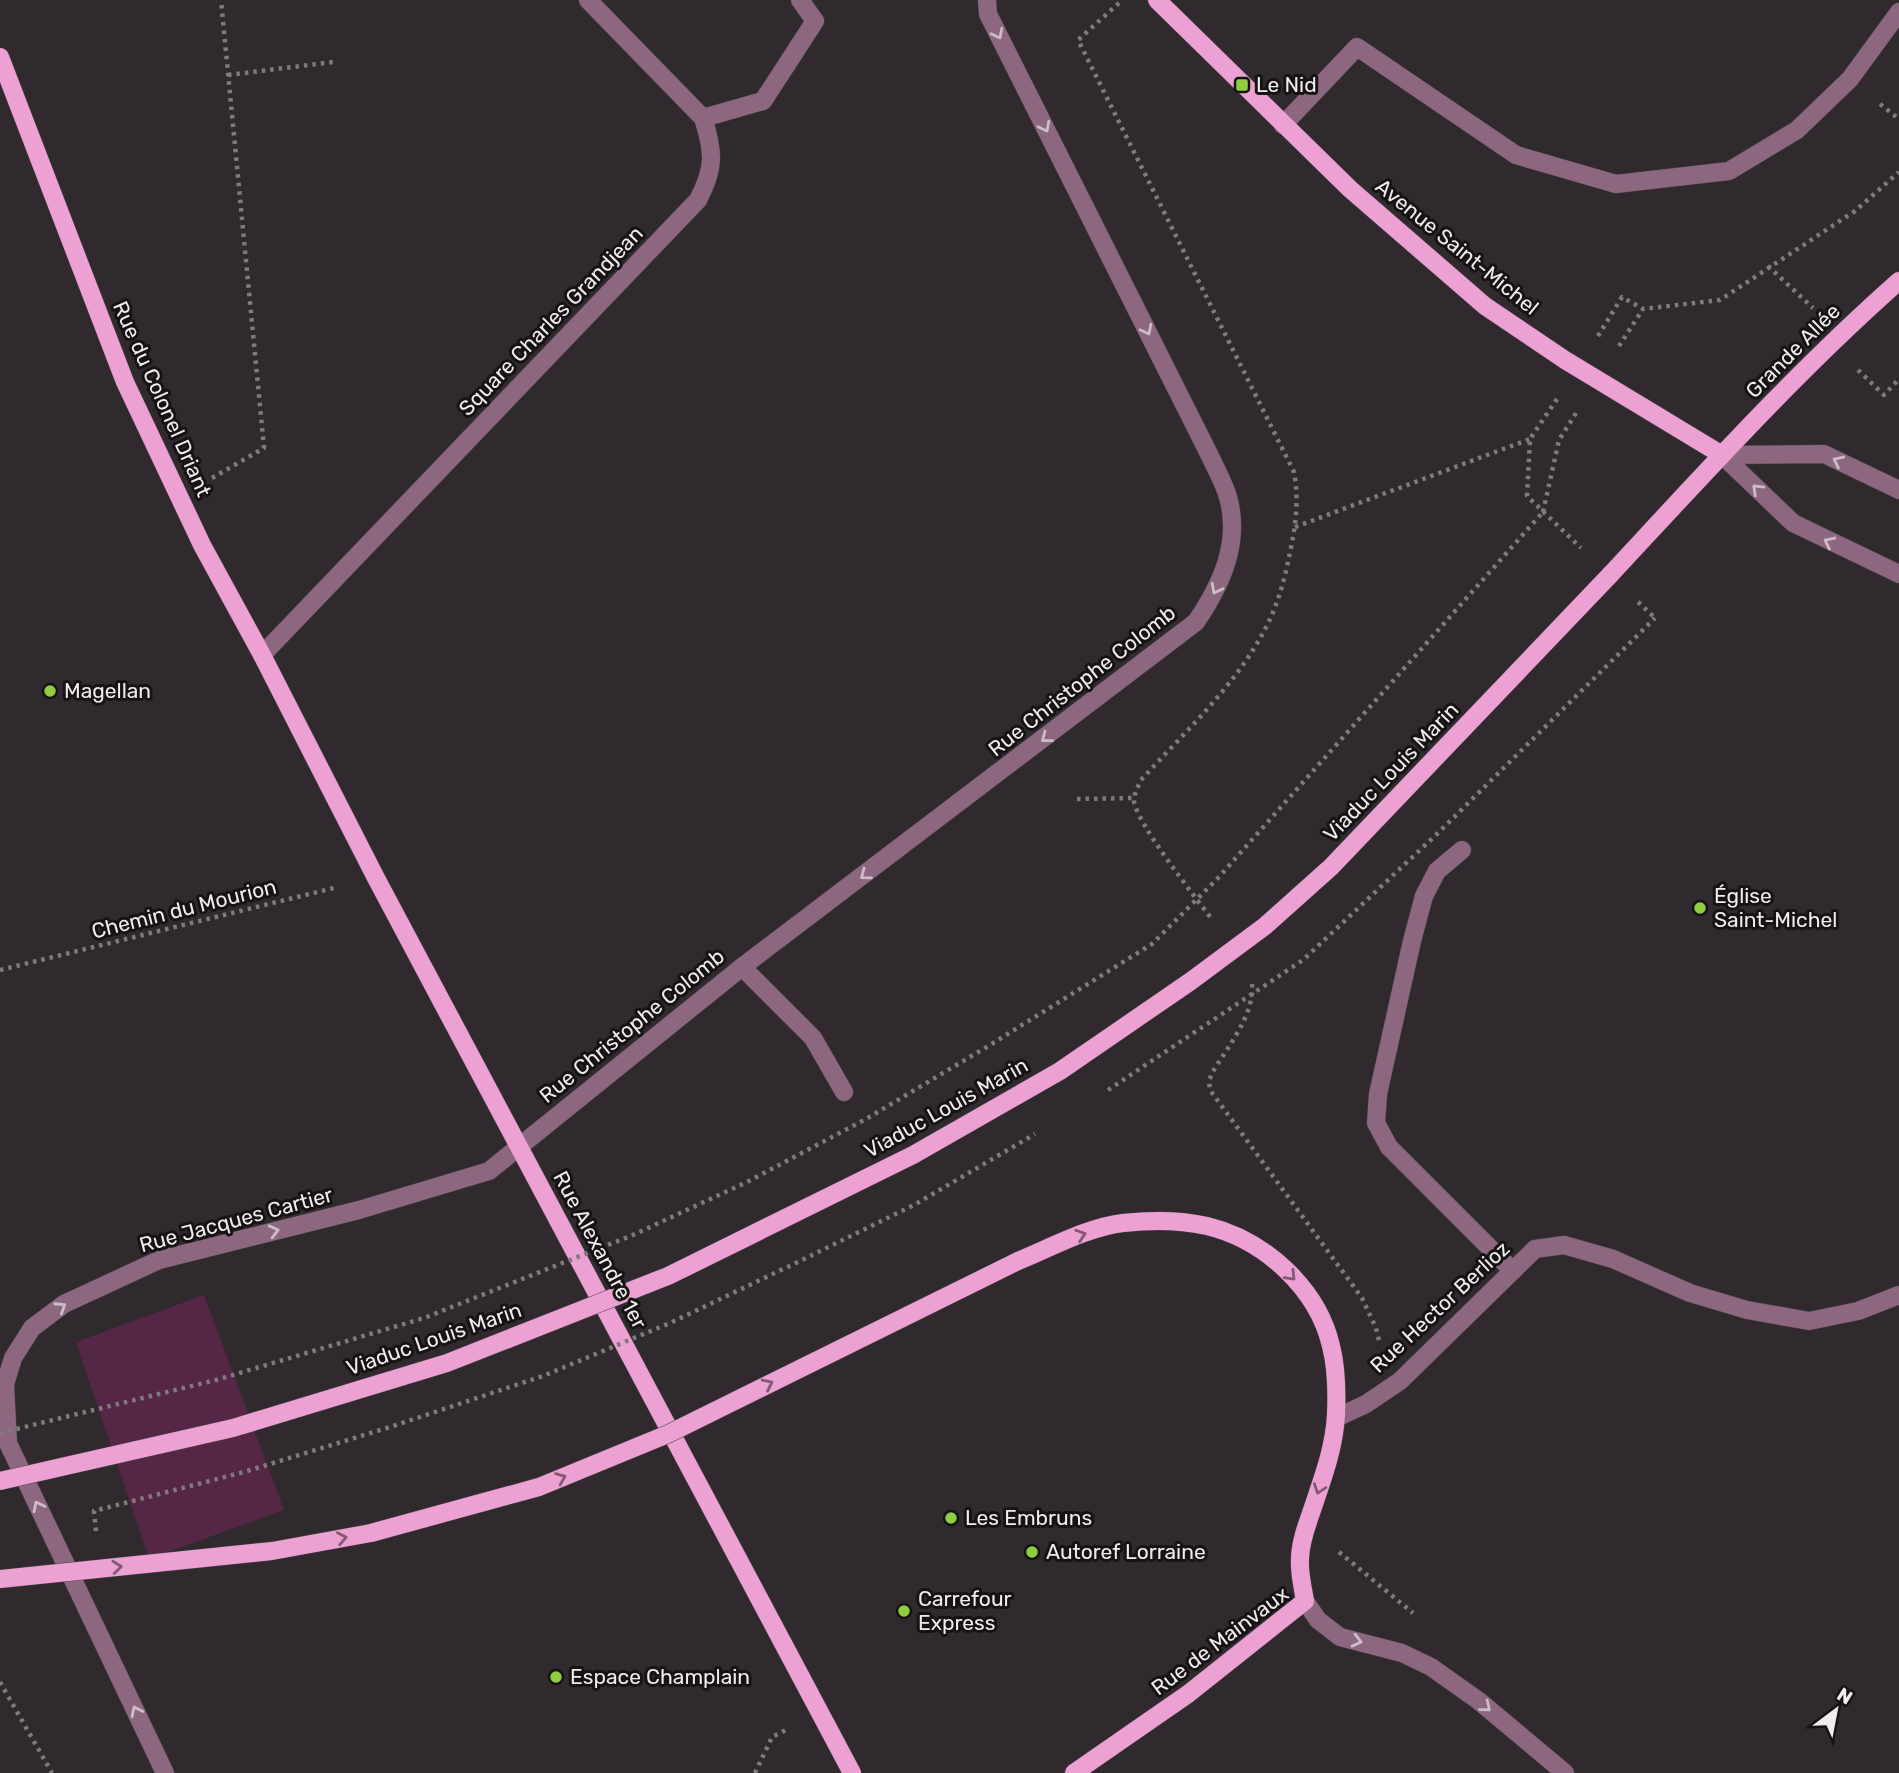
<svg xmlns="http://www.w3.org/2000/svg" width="1899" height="1773" font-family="Rubik,sans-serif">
  <rect width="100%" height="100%" fill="#30292e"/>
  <!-- green -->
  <path fill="#562647" d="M 204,1295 L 284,1510 L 149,1559 L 76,1342 Z"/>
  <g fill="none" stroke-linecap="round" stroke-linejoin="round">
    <!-- minor casing -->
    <g stroke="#4b4449" stroke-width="19">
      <g id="minor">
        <path d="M 703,118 L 763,101 L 815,21 L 800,0"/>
        <path d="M 1283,125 L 1357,47 L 1516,155 L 1616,184 L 1729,171 L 1797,130 L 1850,79 L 1899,12"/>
        <path d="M 1722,455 L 1793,523 L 1899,574"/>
        <path d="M 1722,455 L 1824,454 L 1899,490"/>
        <path d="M 262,655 L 698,200 C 715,168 714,152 703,118 L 588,0"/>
        <path d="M 1462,850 L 1437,871 L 1424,896 L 1412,941 L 1378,1094 L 1376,1123 L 1389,1147 L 1513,1271"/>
        <path d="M 742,967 L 813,1038 L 844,1092"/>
        <path d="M 1336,1418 L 1366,1404 L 1400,1381 L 1535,1249 L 1564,1245 L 1613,1259 L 1690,1293 L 1747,1310 L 1809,1321 L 1858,1311 L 1899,1295"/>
        <path d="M 1305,1601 L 1318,1620 L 1340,1637 L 1402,1653 L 1431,1667 L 1479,1701 L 1565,1773"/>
        <path d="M 165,1773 L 8,1443 L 5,1384 L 13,1358 L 32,1328 L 64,1304 L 159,1260 L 359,1210 L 489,1171 L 742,967 L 1196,622 C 1221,585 1241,543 1228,497 C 1224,483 1216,469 1210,456 L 988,14 L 987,0"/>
      </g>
    </g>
    <!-- major casing -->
    <g stroke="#4b4449" stroke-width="19">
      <g id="major">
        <path d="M 1157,0 L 1350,189 L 1485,306 L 1565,360 L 1722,455"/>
        <path d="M 0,57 L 125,382 L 202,545 L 262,655 L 376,878 L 852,1773"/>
        <path d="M 1610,575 C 1703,475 1796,372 1899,281"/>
        <path d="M 1018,1261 C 1050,1248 1088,1227 1123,1223 C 1151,1220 1180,1220 1207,1226 C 1265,1240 1318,1289 1331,1346 C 1337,1369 1337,1392 1336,1415 C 1334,1450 1322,1480 1311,1513 C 1306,1527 1300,1544 1300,1559 C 1299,1573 1303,1588 1305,1601 L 1188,1694 L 1074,1773"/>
      </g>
    </g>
    <!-- path -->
    <g stroke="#80797e" stroke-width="4.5" stroke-dasharray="3.5 5" stroke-linecap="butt">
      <path d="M 1119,3 L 1078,40 L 1294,472 C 1299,499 1296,525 1290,552 C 1285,579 1277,608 1263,633 C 1233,688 1183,734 1141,780 C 1138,787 1134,793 1134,801 C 1136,822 1195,897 1211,918"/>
      <path d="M 228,75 L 333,62"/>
      <path d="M 1880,104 L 1899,119"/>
      <path d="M 1768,266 L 1813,308"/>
      <path d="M 1598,336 L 1622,297 L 1643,309 L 1720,300 L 1855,211 L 1899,172"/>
      <path d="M 1619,346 L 1643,309"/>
      <path d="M 1858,370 L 1884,395 L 1899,379"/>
      <path d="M 1557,399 L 1530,439 L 1527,496 L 1581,548"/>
      <path d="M 212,478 L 264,448 L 221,0"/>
      <path d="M 1543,512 L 1559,440 L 1576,413"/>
      <path d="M 1295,527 L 1530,439"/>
      <path d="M 1638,602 L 1655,618"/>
      <path d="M 1077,799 L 1135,798"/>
      <path d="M 0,970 L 338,887"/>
      <path d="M 1252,984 C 1255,1014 1227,1048 1212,1073 L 1209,1081 L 1210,1090 L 1362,1298 L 1376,1328 L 1380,1345"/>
      <path d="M 1339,1552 L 1413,1613"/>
      <path d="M 0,1682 L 52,1773"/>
      <path d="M 755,1773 L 772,1737 L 786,1730"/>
    </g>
    <!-- minor -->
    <use href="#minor" stroke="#8c677f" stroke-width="18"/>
    <!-- major -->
    <use href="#major" stroke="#eda1d3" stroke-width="18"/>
    <!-- major-bridge casing -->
    <g stroke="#4b4449" stroke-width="19" stroke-linecap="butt">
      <g id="major-bridge">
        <path d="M 0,1481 L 233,1428 L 447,1363 L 668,1276 L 913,1155 L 1060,1071 L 1191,981 L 1265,926 L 1331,867 L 1610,575"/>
        <path d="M 0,1579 L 272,1551 L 371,1533 L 539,1487 L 668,1434 L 1018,1261"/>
      </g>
    </g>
    <!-- path-bridge -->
    <g stroke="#80797e" stroke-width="4.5" stroke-dasharray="3.5 5" stroke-linecap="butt">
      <path d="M 1108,1090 L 1303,960 L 1438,833 L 1655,618"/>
      <path d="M 0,1433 L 216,1380 L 424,1318 L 633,1235 L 747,1182 L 866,1119 L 990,1045 L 1152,944 L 1218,878 L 1543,512"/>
      <path d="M 96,1531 L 94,1511 L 244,1472 L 387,1428 L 543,1376 L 670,1323 L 798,1262 L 914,1205 L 1035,1134"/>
    </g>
    <!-- major-bridge -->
    <use href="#major-bridge" stroke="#eda1d3" stroke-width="18"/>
  </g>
  <!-- one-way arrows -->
  <defs><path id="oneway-chevron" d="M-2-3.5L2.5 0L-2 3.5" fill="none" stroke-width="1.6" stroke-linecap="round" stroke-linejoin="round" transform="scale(1.75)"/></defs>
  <g stroke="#cdbdc7">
    <use href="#oneway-chevron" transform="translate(998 34) rotate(63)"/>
    <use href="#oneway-chevron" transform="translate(1045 127) rotate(63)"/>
    <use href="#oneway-chevron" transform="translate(1147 330) rotate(63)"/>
    <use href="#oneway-chevron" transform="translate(1838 461) rotate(-154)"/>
    <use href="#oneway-chevron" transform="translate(1757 489) rotate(-136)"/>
    <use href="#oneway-chevron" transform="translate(1829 542) rotate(-154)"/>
    <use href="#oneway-chevron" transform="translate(1216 589) rotate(117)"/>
    <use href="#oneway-chevron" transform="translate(1046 738) rotate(142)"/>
    <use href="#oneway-chevron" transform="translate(865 875) rotate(143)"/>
    <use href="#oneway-chevron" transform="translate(274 1231) rotate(-14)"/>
    <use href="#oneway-chevron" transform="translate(61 1307) rotate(-33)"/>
    <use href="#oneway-chevron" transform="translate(38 1506) rotate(-116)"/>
    <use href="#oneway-chevron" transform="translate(1357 1641) rotate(14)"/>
    <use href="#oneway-chevron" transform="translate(1486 1707) rotate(39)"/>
    <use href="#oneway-chevron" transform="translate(136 1711) rotate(-116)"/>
  </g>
  <g stroke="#825a74">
    <use href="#oneway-chevron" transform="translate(1081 1235) rotate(-18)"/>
    <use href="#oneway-chevron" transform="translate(1291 1276) rotate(46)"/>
    <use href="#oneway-chevron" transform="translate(768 1384) rotate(-26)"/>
    <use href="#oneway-chevron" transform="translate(561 1478) rotate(-22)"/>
    <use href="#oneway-chevron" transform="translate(1319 1489) rotate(109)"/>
    <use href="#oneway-chevron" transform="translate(342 1538) rotate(-11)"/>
    <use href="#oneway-chevron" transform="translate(117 1567) rotate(-6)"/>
  </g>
  <!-- markers -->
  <g fill="#8fcd41" stroke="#161315" stroke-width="2.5">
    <rect x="1235" y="78" width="14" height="14" rx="3.5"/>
    <circle cx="50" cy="691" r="7"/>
    <circle cx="1700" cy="908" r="7"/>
    <circle cx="951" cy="1518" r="7"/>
    <circle cx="1032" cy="1552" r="7"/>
    <circle cx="904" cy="1611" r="7"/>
    <circle cx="556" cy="1677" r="7"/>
  </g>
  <g text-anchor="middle" stroke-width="6" stroke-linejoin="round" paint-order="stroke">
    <!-- poi labels -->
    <g font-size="21" fill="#f0ebee" stroke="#161315" text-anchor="start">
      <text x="1256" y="92">Le Nid</text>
      <text x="64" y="698">Magellan</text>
      <text x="1714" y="903">Église<tspan x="1714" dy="24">Saint-Michel</tspan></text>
      <text x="965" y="1525">Les Embruns</text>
      <text x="1046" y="1559">Autoref Lorraine</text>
      <text x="918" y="1606">Carrefour<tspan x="918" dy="24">Express</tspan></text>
      <text x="570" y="1684">Espace Champlain</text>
    </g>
    <!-- street labels -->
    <g font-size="21" fill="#f0ebee" stroke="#161315">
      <text transform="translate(1457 247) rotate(39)" y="7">Avenue Saint-Michel</text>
      <text transform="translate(551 321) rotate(-46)" y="7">Square Charles Grandjean</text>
      <text transform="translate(1793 351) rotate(-45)" y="7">Grande Allée</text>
      <text transform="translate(162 399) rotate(66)" y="7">Rue du Colonel Driant</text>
      <text transform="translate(1082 681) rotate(-38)" y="7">Rue Christophe Colomb</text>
      <text transform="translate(1391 772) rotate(-46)" y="7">Viaduc Louis Marin</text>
      <text transform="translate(184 909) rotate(-14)" y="7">Chemin du Mourion</text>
      <text transform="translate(632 1026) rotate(-39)" y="7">Rue Christophe Colomb</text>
      <text transform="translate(946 1108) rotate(-29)" y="7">Viaduc Louis Marin</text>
      <text transform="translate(236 1220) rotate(-15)" y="7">Rue Jacques Cartier</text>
      <text transform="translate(600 1250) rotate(62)" y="7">Rue Alexandre 1er</text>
      <text transform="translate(1440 1307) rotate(-43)" y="7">Rue Hector Berlioz</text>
      <text transform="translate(434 1339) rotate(-19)" y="7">Viaduc Louis Marin</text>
      <text transform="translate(1220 1641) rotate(-37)" y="7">Rue de Mainvaux</text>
    </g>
  </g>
  <!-- north arrow -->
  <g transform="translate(1836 1710) rotate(32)" stroke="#161315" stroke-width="5" paint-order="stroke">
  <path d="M0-5L12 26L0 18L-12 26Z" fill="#f0ebee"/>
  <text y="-10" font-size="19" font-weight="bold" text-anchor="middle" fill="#f0ebee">N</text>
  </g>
</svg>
